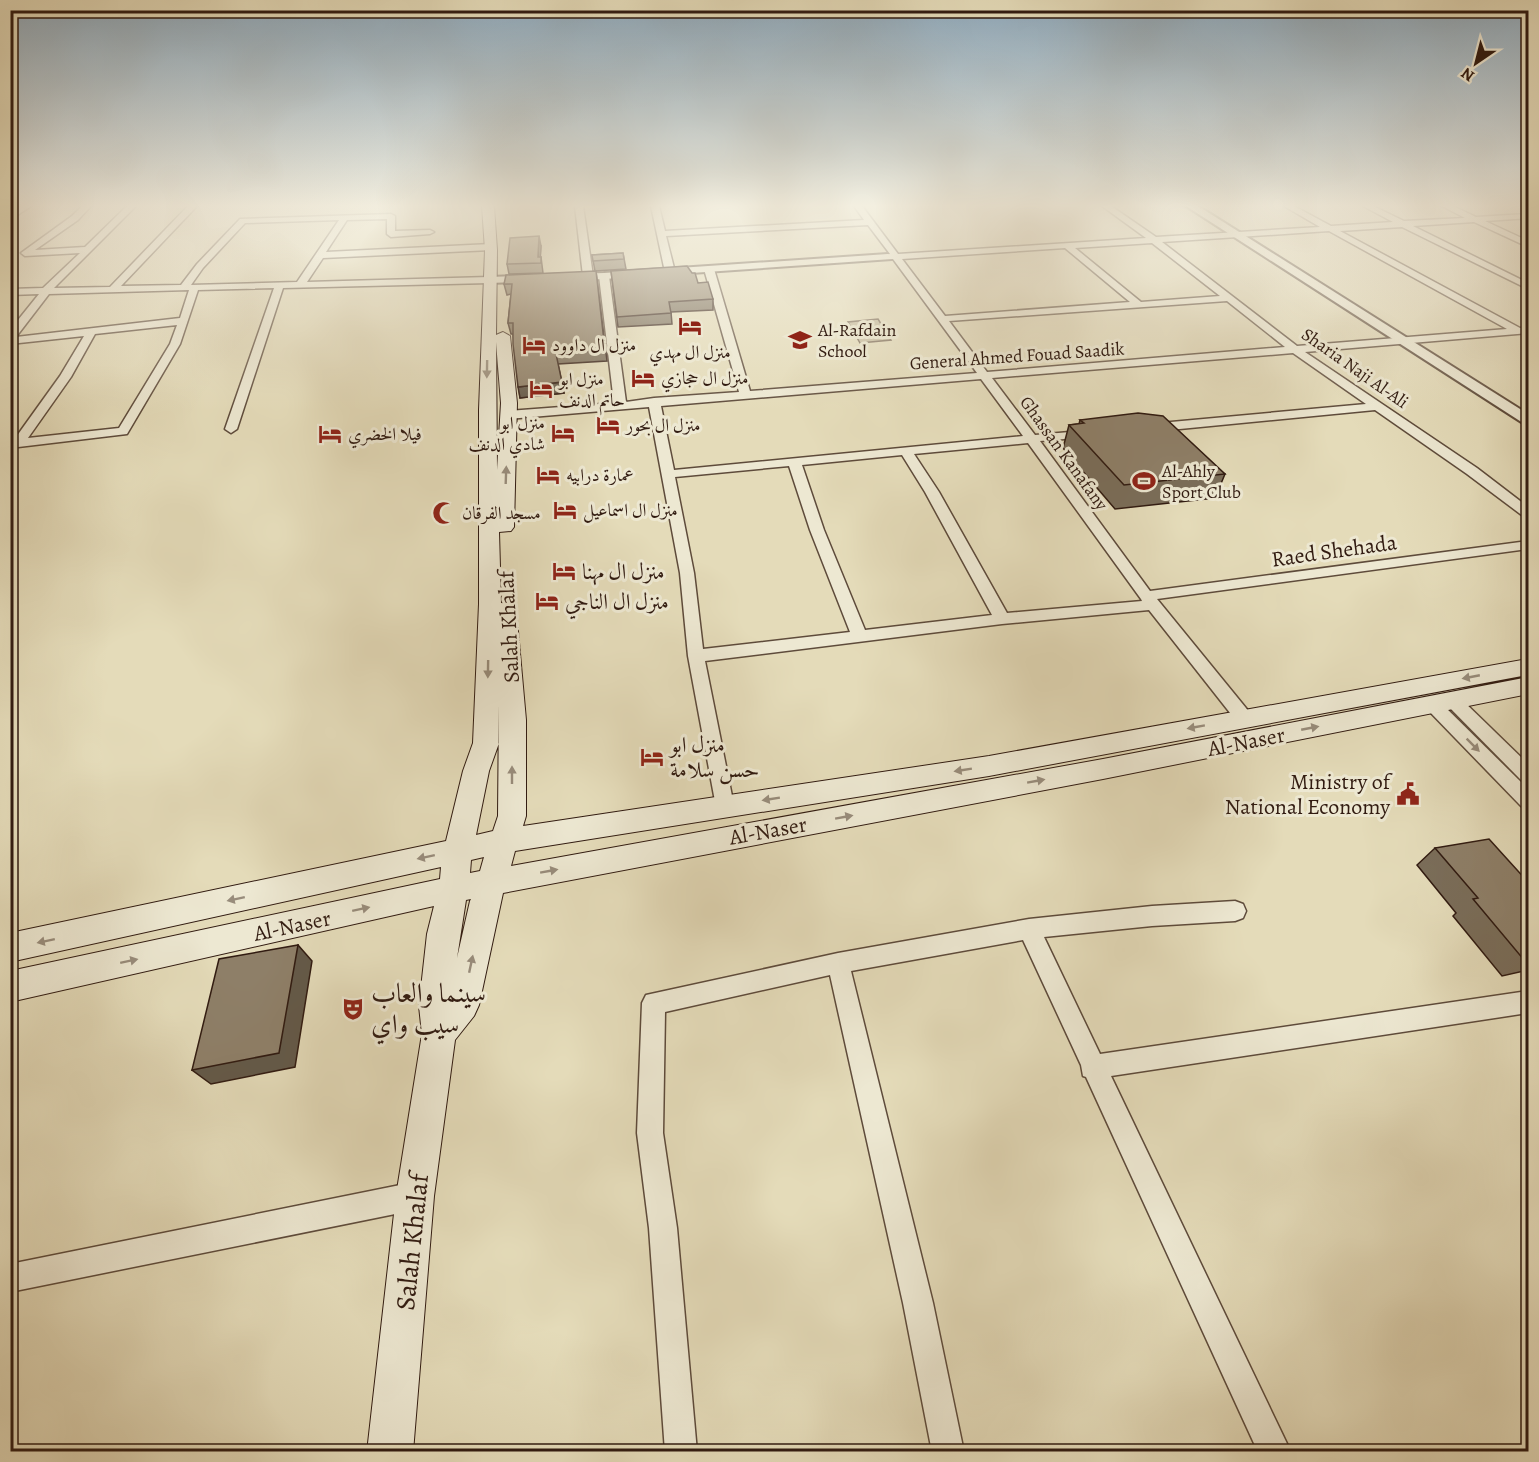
<svg xmlns="http://www.w3.org/2000/svg" width="1539" height="1462" font-family="Alegreya,Amiri,serif">
  <rect width="100%" height="100%" fill="#e4dbb9"/>
  <filter id="stains"><feTurbulence type="fractalNoise" baseFrequency=".00333" numOctaves="4"/><feColorMatrix values="0 0 0 0 .2 0 0 0 0 .09 0 0 0 0 .02 0 0 0 .5 -.17"/></filter>
  <radialGradient id="worn" r=".72"><stop offset=".6" stop-color="#630" stop-opacity="0"/><stop offset="1" stop-color="#630" stop-opacity=".3"/></radialGradient>
  <!-- green -->
  <path fill="#c6ba9c" stroke="#7c6a56" stroke-width="1.5" d="M 878,319 L 891,340 L 860,343 L 848,322 Z"/>
  <g fill="none" stroke-linecap="round" stroke-linejoin="round">
    <!-- minor casing -->
    <g stroke="#5e4b3b" stroke-width="3">
      <g id="minor">
        <path d="M 22,206 L 31,206 L 10,220 L 10,214 Z"/>
        <path d="M 82,206 L 91,206 L 78,220 L 35,250 L 85,247 L 127,206 L 136,206 L 54,288 L 110,287 L 188,206 L 197,206 L 121,286 L 181,285 L 197,264 L 240,219 L 391,214 L 395,216 L 395,231 L 430,230 L 434,232 L 430,234 L 391,237 L 387,234 L 387,219 L 347,220 L 326,252 L 491,244 L 495,247 L 491,250 L 323,258 L 307,282 L 489,277 L 494,280 L 489,283 L 283,288 L 237,429 L 231,433 L 225,429 L 274,288 L 198,290 L 180,344 L 127,434 L 10,448 L 10,440 L 14,440 L 60,376 L 84,336 L 10,344 L 10,330 L 39,294 L 10,295 L 10,289 L 43,288 L 80,253 L 25,256 L 21,253 L 72,216 ZM 339,220 L 297,282 L 191,285 L 203,268 L 245,223 ZM 189,290 L 180,318 L 16,337 L 49,294 ZM 177,325 L 170,344 L 119,428 L 28,438 L 71,377 L 95,334 Z"/>
        <path d="M 575,206 L 583,206 L 593,276 L 588,279 L 583,276 Z"/>
        <path d="M 651,206 L 659,206 L 665,231 L 864,220 L 854,206 L 862,206 L 898,254 L 1146,238 L 1102,206 L 1111,206 L 1156,237 L 1320,227 L 1284,206 L 1294,206 L 1331,226 L 1393,222 L 1363,206 L 1373,206 L 1404,221 L 1465,218 L 1442,206 L 1453,206 L 1476,217 L 1528,214 L 1528,218 L 1485,221 L 1528,241 L 1528,247 L 1474,222 L 1413,226 L 1528,283 L 1528,289 L 1402,227 L 1340,231 L 1520,328 L 1528,327 L 1528,333 L 1305,352 L 1477,468 L 1528,507 L 1528,517 L 1523,516 L 1467,474 L 1375,410 L 1149,432 L 1143,428 L 1149,424 L 1366,404 L 1293,353 L 992,378 L 1035,435 L 1093,430 L 1095,433 L 1089,437 L 1040,441 L 1150,591 L 1528,541 L 1528,549 L 1157,599 L 1250,713 L 1253,718 L 1250,723 L 1244,725 L 1238,723 L 1149,610 L 1002,624 L 705,661 L 734,806 L 731,812 L 724,814 L 717,812 L 688,656 L 680,573 L 649,407 L 508,419 L 502,415 L 508,411 L 614,403 L 599,276 L 604,273 L 609,276 L 626,402 L 654,398 L 739,392 L 704,269 L 709,266 L 714,269 L 750,391 L 977,373 L 893,259 L 885,259 L 885,255 L 890,254 L 868,225 L 666,236 L 675,272 L 670,275 L 665,272 ZM 1329,231 L 1507,329 L 1297,346 L 1162,242 ZM 1152,243 L 1220,296 L 1141,302 L 1075,248 ZM 1065,248 L 1130,302 L 945,316 L 902,259 ZM 1227,301 L 1285,347 L 987,372 L 949,321 ZM 981,379 L 1023,436 L 674,470 L 661,406 ZM 1028,443 L 1141,599 L 1142,601 L 1007,613 L 939,492 L 914,454 ZM 902,455 L 925,492 L 992,615 L 865,630 L 824,530 L 802,465 ZM 789,466 L 810,530 L 850,632 L 703,649 L 694,573 L 675,477 Z"/>
        <path d="M 1452,694 L 1458,696 L 1528,764 L 1528,782 L 1521,780 L 1446,704 L 1443,700 L 1446,696 Z"/>
        <path d="M 1432,698 L 1438,700 L 1528,789 L 1528,809 L 1521,806 L 1426,708 L 1423,704 L 1426,700 Z"/>
        <path d="M 1235,901 L 1243,904 L 1246,911 L 1243,918 L 1235,921 L 1152,926 L 1044,937 L 1100,1054 L 1528,991 L 1528,1013 L 1111,1076 L 1291,1452 L 1258,1452 L 1086,1077 L 1083,1076 L 1081,1065 L 1023,940 L 851,971 L 933,1303 L 964,1452 L 932,1452 L 903,1303 L 830,975 L 665,1012 L 663,1133 L 677,1228 L 697,1452 L 665,1452 L 649,1228 L 637,1133 L 642,1003 L 646,995 L 838,953 L 1029,919 L 1152,906 Z"/>
        <path d="M 415,1182 L 425,1186 L 429,1196 L 425,1206 L 415,1210 L 10,1292 L 10,1264 Z"/>
      </g>
    </g>
    <!-- tertiary casing -->
    <g stroke="#5e4b3b" stroke-width="4">
      <g id="tertiary">
        <path d="M 1186,206 L 1198,206 L 1528,414 L 1528,424 L 1523,423 Z"/>
        <path d="M 888,254 L 894,257 L 892,259 L 604,279 L 489,283 L 483,280 L 489,277 L 604,273 Z"/>
      </g>
    </g>
    <!-- secondary casing -->
    <g stroke="#311b11" stroke-width="2">
      <path id="secondary" d="M 482,206 L 494,206 L 497,250 L 496,335 L 503,332 L 510,336 L 517,403 L 514,527 L 511,531 L 499,532 L 501,603 L 513,604 L 516,609 L 526,720 L 526,816 L 523,826 L 989,756 L 1528,659 L 1528,675 L 989,776 L 515,851 L 511,866 L 1103,759 L 1528,677 L 1528,694 L 1103,779 L 503,893 L 479,1005 L 474,1016 L 455,1040 L 434,1196 L 413,1452 L 367,1452 L 396,1196 L 422,1034 L 419,1006 L 427,934 L 434,906 L 10,1002 L 10,971 L 440,879 L 441,867 L 10,962 L 10,933 L 446,841 L 463,771 L 473,743 L 479,604 L 479,410 L 485,250 ZM 496,342 L 501,403 L 497,470 ZM 499,704 L 498,816 L 493,831 L 476,835 L 489,771 L 499,743 ZM 484,857 L 480,871 L 470,873 L 471,860 ZM 471,899 L 470,901 L 457,958 L 466,900 Z"/>
    </g>
    <!-- minor -->
    <use href="#minor" fill="#ede8d2" fill-rule="evenodd"/>
    <!-- tertiary -->
    <use href="#tertiary" fill="#ede8d2" fill-rule="evenodd"/>
    <!-- secondary -->
    <use href="#secondary" fill="#ede8d2" fill-rule="evenodd"/>
  </g>
  <!-- wall -->
  <g fill="#7a6d59" stroke="#311b11" stroke-width="1.5">
    <path d="M 541,246 L 540,257 L 541,257 L 543,273 L 509,274 L 507,264 Z"/>
    <path d="M 623,253 L 626,269 L 595,271 L 592,255 Z"/>
    <path d="M 596,271 L 607,361 L 558,364 L 564,393 L 520,398 L 513,334 L 511,334 L 508,323 L 511,294 L 507,295 L 504,284 Z"/>
    <path d="M 611,271 L 698,283 L 713,299 L 713,310 L 671,312 L 672,324 L 618,327 Z"/>
    <path d="M 1080,420 L 1225,474 L 1215,498 L 1115,509 L 1063,448 L 1069,425 L 1079,424 Z"/>
    <path d="M 1435,848 L 1528,882 L 1528,970 L 1502,976 L 1453,916 L 1456,913 L 1417,865 Z"/>
  </g>
  <!-- shaded-wall -->
  <g fill="#635949" stroke="#311b11" stroke-width="1.5">
    <path d="M 539,236 L 541,246 L 540,263 L 538,257 Z"/>
    <path d="M 562,382 L 564,393 L 520,398 L 518,387 Z"/>
    <path d="M 298,945 L 312,961 L 295,1067 L 211,1084 L 192,1070 Z"/>
  </g>
  <!-- building -->
  <g fill="#8e7f68" stroke="#311b11" stroke-width="1.5">
    <path d="M 539,236 L 538,257 L 541,257 L 541,263 L 507,264 L 510,238 Z"/>
    <path d="M 623,253 L 624,259 L 593,261 L 592,255 Z"/>
    <path d="M 687,266 L 692,273 L 695,273 L 698,283 L 708,282 L 713,299 L 669,302 L 671,313 L 617,317 L 611,271 Z"/>
    <path d="M 596,271 L 605,350 L 556,354 L 562,382 L 518,387 L 513,344 L 513,323 L 508,323 L 512,284 L 504,284 L 506,275 Z"/>
    <path d="M 1138,413 L 1163,416 L 1225,474 L 1124,485 L 1069,425 L 1084,423 L 1080,420 Z"/>
    <path d="M 1489,839 L 1528,882 L 1528,959 L 1524,960 L 1473,899 L 1478,898 L 1435,848 Z"/>
    <path d="M 298,945 L 279,1053 L 192,1070 L 219,959 Z"/>
  </g>
  <!-- one-way arrows -->
  <defs><path id="oneway-solid" d="M-6-.8H1V-3.2L6.5 0L1 3.2V.8H-6Z" transform="scale(1.5)"/></defs>
  <g fill="#988c7b">
    <use href="#oneway-solid" transform="translate(487 369) rotate(91)"/>
    <use href="#oneway-solid" transform="translate(506 475) rotate(-88)"/>
    <use href="#oneway-solid" transform="translate(488 669) rotate(91)"/>
    <use href="#oneway-solid" transform="translate(1471 677) rotate(169)"/>
    <use href="#oneway-solid" transform="translate(1196 727) rotate(170)"/>
    <use href="#oneway-solid" transform="translate(1310 728) rotate(-11)"/>
    <use href="#oneway-solid" transform="translate(1473 745) rotate(45)"/>
    <use href="#oneway-solid" transform="translate(963 770) rotate(171)"/>
    <use href="#oneway-solid" transform="translate(512 775) rotate(-90)"/>
    <use href="#oneway-solid" transform="translate(1036 781) rotate(-10)"/>
    <use href="#oneway-solid" transform="translate(771 799) rotate(171)"/>
    <use href="#oneway-solid" transform="translate(844 817) rotate(-10)"/>
    <use href="#oneway-solid" transform="translate(426 857) rotate(168)"/>
    <use href="#oneway-solid" transform="translate(549 871) rotate(-10)"/>
    <use href="#oneway-solid" transform="translate(236 899) rotate(168)"/>
    <use href="#oneway-solid" transform="translate(361 909) rotate(-12)"/>
    <use href="#oneway-solid" transform="translate(46 941) rotate(168)"/>
    <use href="#oneway-solid" transform="translate(129 961) rotate(-12)"/>
    <use href="#oneway-solid" transform="translate(471 964) rotate(-78)"/>
  </g>
  <!-- sky -->
  <linearGradient id="sky" x2="0" y2="1"><stop stop-color="#8eaabe"/><stop offset="0.5" stop-color="#f3efe0"/><stop offset="1" stop-color="#f3efe0" stop-opacity="0"/></linearGradient>
  <rect width="1539" height="411" fill="url(#sky)"/>
  <!-- icons -->
  <defs>
    <g id="hotel-bare" transform="scale(1.8)"><path d="M-6-4.5h1.5V1H6V5H4.5V3h-9V5H-6ZM-4 0a1.8 1.8 0 1 1 3.6 0ZM.5 0V-2.5h3Q6-2.5 6 0Z" fill="#8f2418" stroke="#ede8d2" stroke-width="2.5" paint-order="stroke"/></g>
    <g id="school-bare" transform="scale(1.8)"><path d="M0-5L7-2L0 1L-7-2ZM-4 1L0 2.5L4 1V4Q0 6-4 4Z" fill="#8f2418" stroke="#ede8d2" stroke-width="2.5" paint-order="stroke"/></g>
    <g id="stadium-bare" transform="scale(1.8)"><path d="M0-5a6.5 5 0 1 0 0 10a6.5 5 0 1 0 0-10ZM-3.5-1.8h7v3.6h-7Z" fill="#8f2418" stroke="#ede8d2" stroke-width="2.5" paint-order="stroke"/></g>
    <g id="mosque-bare" transform="scale(1.8)"><path d="M3.5-4.9A6 6 0 1 0 3.5 4.9A5 5 0 1 1 3.5-4.9Z" fill="#8f2418" stroke="#ede8d2" stroke-width="2.5" paint-order="stroke"/></g>
    <g id="civic-bare" transform="scale(1.8)"><path d="M-.6-6.5H3V-4.5H.6V-3L4-1V1h2V6H-6V1h2V-1L-.6-3ZM-1.2 2.5V6h2.4V2.5Z" fill="#8f2418" stroke="#ede8d2" stroke-width="2.5" paint-order="stroke"/></g>
    <g id="theatre-bare" transform="scale(1.8)"><path d="M-5-5.5Q0-4 5-5.5V0Q5 5 0 6Q-5 5-5 0ZM-3.3-2.5H-1v1.5H-3.3ZM1-2.5H3.3v1.5H1ZM-2.8 1Q0 5.5 2.8 1Z" fill="#8f2418" stroke="#ede8d2" stroke-width="2.5" paint-order="stroke"/></g>
  </defs>
  <g fill-rule="evenodd">
    <use href="#hotel-bare" x="690" y="326"/>
    <use href="#school-bare" x="800" y="340"/>
    <use href="#hotel-bare" x="534" y="345"/>
    <use href="#hotel-bare" x="643" y="378"/>
    <use href="#hotel-bare" x="541" y="389"/>
    <use href="#hotel-bare" x="608" y="425"/>
    <use href="#hotel-bare" x="563" y="433"/>
    <use href="#hotel-bare" x="330" y="434"/>
    <use href="#hotel-bare" x="548" y="475"/>
    <use href="#stadium-bare" x="1144" y="481"/>
    <use href="#hotel-bare" x="565" y="510"/>
    <use href="#mosque-bare" x="444" y="513"/>
    <use href="#hotel-bare" x="564" y="571"/>
    <use href="#hotel-bare" x="547" y="601"/>
    <use href="#hotel-bare" x="652" y="757"/>
    <use href="#civic-bare" x="1408" y="794"/>
    <use href="#theatre-bare" x="353" y="1009"/>
  </g>
  <g text-anchor="middle" stroke-width="6" stroke-linejoin="round" paint-order="stroke">
    <!-- far-poi labels -->
    <g font-size="18" fill="#311b11" stroke="#ede8d2" text-anchor="start">
      <text x="818" y="336">Al-Rafdain<tspan x="818" dy="21">School</tspan></text>
      <text x="552" y="351">منزل ال داوود</text>
      <text x="690" y="358" text-anchor="middle">منزل ال مهدي</text>
      <text x="661" y="384">منزل ال حجازي</text>
      <text x="559" y="385">منزل ابو<tspan x="559" dy="21">حاتم الدنف</tspan></text>
      <text x="545" y="429" text-anchor="end">منزل ابو<tspan x="545" dy="21">شادي الدنف</tspan></text>
      <text x="626" y="431">منزل ال بحور</text>
      <text x="348" y="440">فيلا الخضري</text>
      <text x="1162" y="477">Al-Ahly<tspan x="1162" dy="21">Sport Club</tspan></text>
      <text x="566" y="481">عمارة درابيه</text>
      <text x="583" y="516">منزل ال اسماعيل</text>
      <text x="462" y="519">مسجد الفرقان</text>
    </g>
    <!-- far-street labels -->
    <g font-size="18" fill="#311b11" stroke="#ede8d2">
      <text transform="translate(1017 356) rotate(-4)" y="6">General Ahmed Fouad Saadik</text>
      <text transform="translate(1355 368) rotate(35)" y="6">Sharia Naji Al-Ali</text>
      <text transform="translate(1064 453) rotate(54)" y="6">Ghassan Kanafany</text>
    </g>
    <!-- street labels -->
    <g font-size="22" fill="#311b11" stroke="#ede8d2">
      <text transform="translate(1334 550) rotate(-8)" y="8">Raed Shehada</text>
      <text transform="translate(508 627) rotate(-93)" y="8">Salah Khalaf</text>
      <text transform="translate(1246 741) rotate(-11)" y="8">Al-Naser</text>
      <text transform="translate(768 830) rotate(-10)" y="8">Al-Naser</text>
      <text transform="translate(292 925) rotate(-12)" y="8">Al-Naser</text>
    </g>
    <!-- poi labels -->
    <g font-size="22" fill="#311b11" stroke="#ede8d2" text-anchor="start">
      <text x="582" y="579">منزل ال مهنا</text>
      <text x="565" y="609">منزل ال الناجي</text>
      <text x="670" y="752">منزل ابو<tspan x="670" dy="25">حسن سلامة</tspan></text>
      <text x="1390" y="789" text-anchor="end">Ministry of<tspan x="1390" dy="25">National Economy</tspan></text>
    </g>
    <!-- near-poi labels -->
    <g font-size="27" fill="#311b11" stroke="#ede8d2" text-anchor="start">
      <text x="371" y="1002">سينما والعاب<tspan x="371" dy="31">سيب واي</tspan></text>
    </g>
    <!-- near-street labels -->
    <g font-size="27" fill="#311b11" stroke="#ede8d2">
      <text transform="translate(412 1242) rotate(-84)" y="9">Salah Khalaf</text>
    </g>
  </g>
  <!-- margin -->
  <rect width="1539" height="1462" fill="none" stroke="#e4dbb9" stroke-width="36"/>
  <rect x="12" y="12" width="1515" height="1438" fill="none" stroke="#311b11" stroke-width="3"/>
  <rect x="18" y="18" width="1503" height="1426" fill="none" stroke="#311b11" stroke-width="1.5"/>
  <!-- north arrow -->
  <g transform="translate(1476 63) rotate(215)" stroke="#ede8d2" stroke-width="4.5" paint-order="stroke">
  <path d="M0-4.5L10 22L0 15L-10 22Z" fill="#311b11"/>
  <text y="-9" font-size="16" font-weight="bold" text-anchor="middle" fill="#311b11">N</text>
  </g>
  <rect width="100%" height="100%" filter="url(#stains)"/>
  <rect width="100%" height="100%" fill="url(#worn)"/>
</svg>
